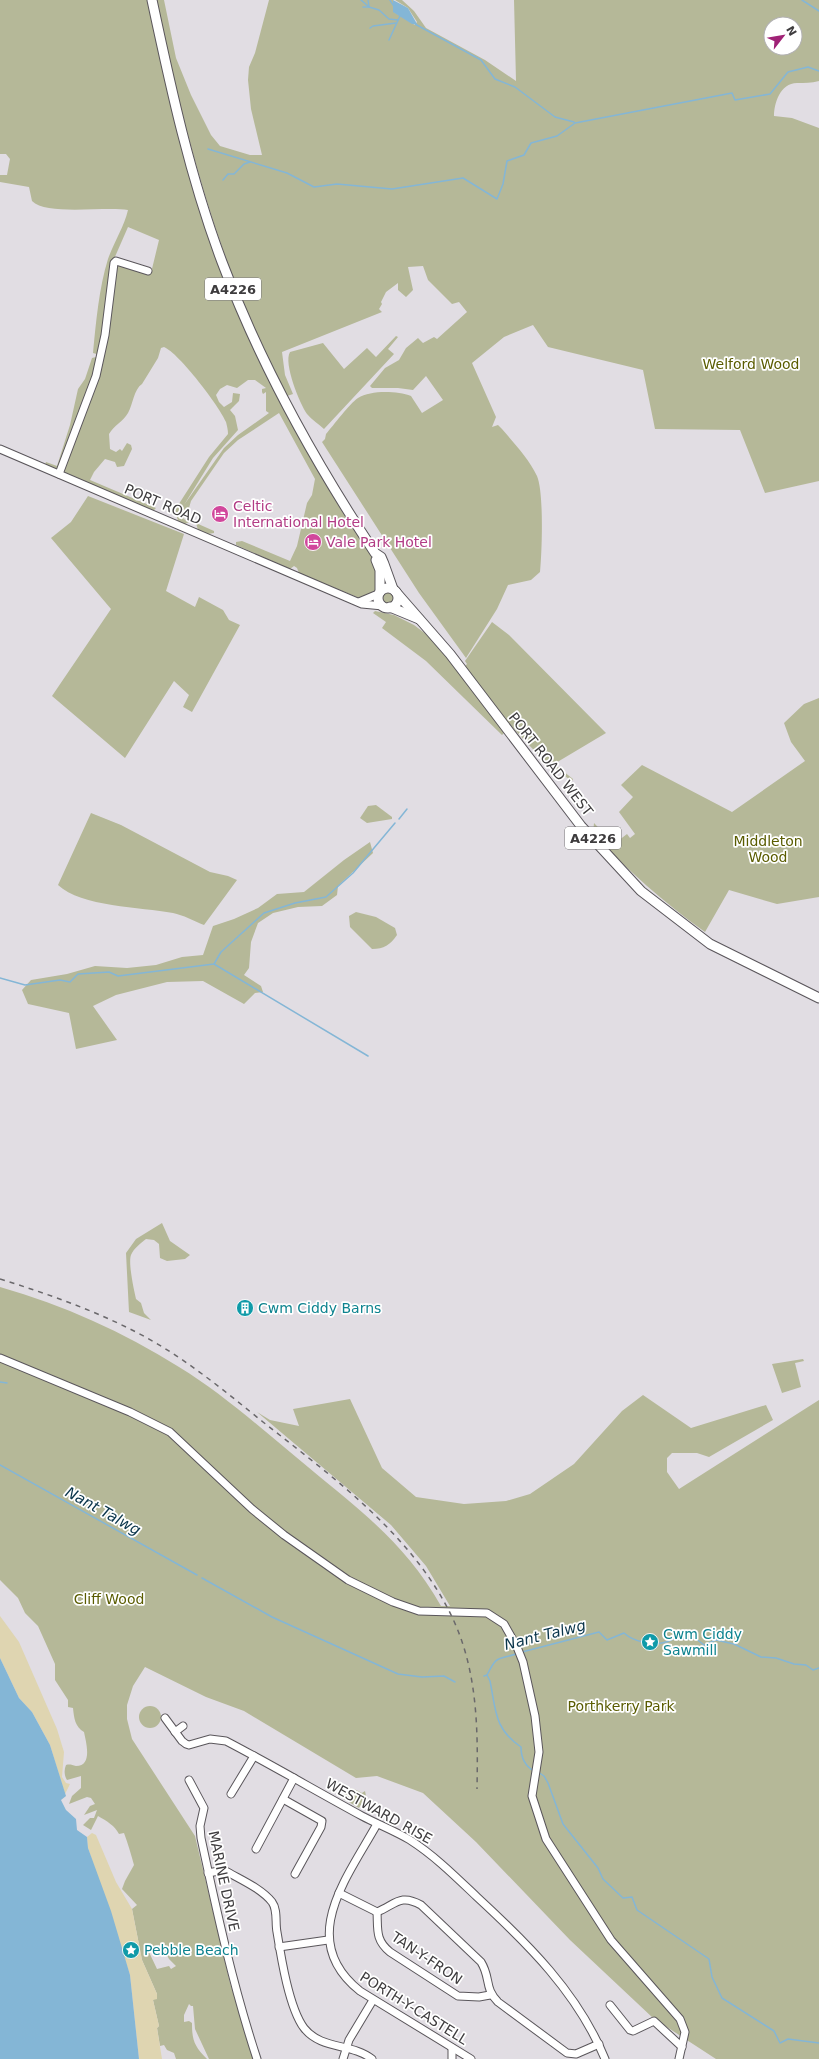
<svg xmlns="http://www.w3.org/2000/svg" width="819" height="2059" font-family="'DejaVu Sans',sans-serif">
  <rect width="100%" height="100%" fill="#e1dde3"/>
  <!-- green -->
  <g fill="#b5b898" fill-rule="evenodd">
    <path d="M 0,0 L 149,0 L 202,214 L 296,430 L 319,473 L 372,553 L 376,562 L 378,588 C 371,592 366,599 357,597 L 301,574 L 299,573 L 297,568 L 294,566 L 290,569 L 236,545 L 236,542 L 242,541 L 290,561 L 297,546 L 307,503 L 312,495 L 315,479 L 279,413 L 238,440 L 224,453 L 191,501 L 187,515 L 183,519 L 191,521 L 185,524 L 178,521 L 175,510 L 209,457 L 228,434 C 228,430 227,426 226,422 C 220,407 179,353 164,347 L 161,348 L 158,358 L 142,384 C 134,389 133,404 128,413 C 123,422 114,425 109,434 L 110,449 L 116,452 L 120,449 L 122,451 L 127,443 L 131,445 L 132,449 L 124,466 L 117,467 L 115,462 L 105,459 L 94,472 L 90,480 L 156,508 L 153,511 L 63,472 L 100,355 L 93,353 C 96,322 99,288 108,259 C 114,242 124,227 128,210 C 105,206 47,216 32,201 L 29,187 L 0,182 L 0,175 L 7,175 L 10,159 L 6,154 L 0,154 ZM 128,227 L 159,240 L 151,273 L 135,269 L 114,259 ZM 248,380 L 255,380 L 266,388 L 262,389 L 262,392 L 263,394 L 266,392 L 266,411 L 269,413 L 238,435 L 224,448 L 184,505 L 213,458 L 238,430 L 235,416 L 230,410 L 239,401 L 240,394 L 233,393 L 232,402 L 224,407 L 219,402 L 216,395 L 220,389 L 227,385 L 237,388 Z"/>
    <path d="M 156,0 L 164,0 L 176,58 L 191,95 L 211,135 L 220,146 L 250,155 L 262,155 L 251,109 L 248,80 L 249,67 L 255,53 L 269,0 L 393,0 L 394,12 L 415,25 L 417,22 L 408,8 L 395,0 L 402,0 L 414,11 L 426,28 L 485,60 L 516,81 L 514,0 L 819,0 L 819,81 C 811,83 805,83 797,83 C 780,83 774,104 774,116 L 792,118 L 819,128 L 819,481 L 765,493 L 740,430 L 655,429 L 643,370 L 548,347 L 533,325 L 504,337 L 472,363 L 496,417 L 492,427 L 498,425 L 502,429 C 514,443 529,459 537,476 C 544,492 542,552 540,572 L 531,580 L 508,585 L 497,609 L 466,658 L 419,593 L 322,442 L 325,439 L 326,434 C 334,425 349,404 358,398 C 371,390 397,391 411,396 L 422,413 L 443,400 L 426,376 L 413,390 L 398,388 L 372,388 L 370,386 L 385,368 L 399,360 L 406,348 L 418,338 L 423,343 L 434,337 L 437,339 L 467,312 L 459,302 L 452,304 L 428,280 L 423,266 L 408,267 L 413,290 L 406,297 L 398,290 L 398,283 L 386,292 L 381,302 L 382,304 L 379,309 L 382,312 L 282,352 L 285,375 L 293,394 L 287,396 C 267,356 247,314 231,272 C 198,184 176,92 156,0 ZM 771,24 L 795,24 L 795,48 L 771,48 Z"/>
    <path d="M 396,336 L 398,337 L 388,349 L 394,354 L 324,429 C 319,424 312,420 307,414 C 300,404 283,363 290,352 L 323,343 L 344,369 L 367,348 L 376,357 Z"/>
    <path d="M 96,357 L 98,359 L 98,364 L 58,469 L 45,465 L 46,462 L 57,466 L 70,425 L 78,389 L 85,379 L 92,358 Z"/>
    <path d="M 88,496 L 184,534 L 166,591 L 195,607 L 199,597 L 223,610 L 229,620 L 240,625 L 192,712 L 183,707 L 189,695 L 174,681 L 125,758 L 52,696 L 111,609 L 51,538 L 71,522 Z"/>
    <path d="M 196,523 L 214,531 L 214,533 L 208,534 L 198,530 Z"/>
    <circle cx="388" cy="598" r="6"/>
    <path d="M 375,611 L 394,615 L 414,625 L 434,640 L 505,732 L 502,735 L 426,661 L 382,628 L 386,622 L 373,613 Z"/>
    <path d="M 492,622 L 509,635 L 606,733 L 554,764 L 573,779 L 572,781 C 527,752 497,708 464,667 L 467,664 L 465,661 Z"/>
    <path d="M 819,698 L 819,897 L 777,904 L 729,890 L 705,932 C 664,903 628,870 593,834 L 594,823 L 614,844 L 627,834 L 630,838 L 635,834 L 619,812 L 633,797 L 621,785 L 642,765 L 732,812 L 805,761 L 791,742 L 784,723 L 804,704 Z"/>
    <path d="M 376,805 L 392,817 L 392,819 L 367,823 L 360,818 L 368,806 Z"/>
    <path d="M 91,813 L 121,825 L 210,872 L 228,876 L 237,880 L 204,925 C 194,921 183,915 173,913 C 141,907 81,907 58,885 Z"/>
    <path d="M 370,842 L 373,853 L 338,886 L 337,895 L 322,906 L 298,907 L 273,913 L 258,923 L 251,942 L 249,968 L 244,975 L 261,986 L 263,992 L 255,993 L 244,1004 L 203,981 L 167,982 L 116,995 L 93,1006 L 117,1040 L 76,1049 L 69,1013 L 28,1004 L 22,990 L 31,980 L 67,974 L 95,966 L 127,968 L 156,965 L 182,957 L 203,955 L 213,926 L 234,919 L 258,908 L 277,894 L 304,892 L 344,860 Z"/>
    <path d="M 356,912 L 376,917 L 395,928 L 397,935 C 390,945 384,949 372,949 L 350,927 L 349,916 Z"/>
    <path d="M 162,1223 L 170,1241 L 190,1255 L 185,1259 L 167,1261 L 160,1258 L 159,1244 L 154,1240 L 146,1239 C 141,1243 134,1248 131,1255 C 128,1263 134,1290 136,1299 L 141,1303 L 144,1313 L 151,1320 L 129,1312 L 126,1253 L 136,1239 Z"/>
    <path d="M 0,1287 C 64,1305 123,1332 179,1367 C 225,1395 266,1433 308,1467 C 361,1511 406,1544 441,1606 L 450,1606 L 426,1566 L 391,1525 L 257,1412 L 270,1420 L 299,1426 L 293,1409 L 350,1399 L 382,1468 L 416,1497 L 464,1504 L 506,1501 L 530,1494 L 574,1464 L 622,1411 L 643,1395 L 691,1428 L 766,1405 L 773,1420 L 709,1457 L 697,1453 L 672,1453 L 667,1458 L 667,1472 L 679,1489 L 819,1400 L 819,2059 L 716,2059 L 653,2018 L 570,1940 L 476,1842 L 423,1793 L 377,1776 L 356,1778 L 244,1711 L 206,1697 L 145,1667 L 133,1686 L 127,1705 L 127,1719 L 132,1739 L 195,1836 L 230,1983 L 254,2059 L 209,2059 L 195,2029 L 193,2006 L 191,2006 L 189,2004 L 184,2015 L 184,2022 L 189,2021 L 192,2023 C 192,2040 194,2046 207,2059 L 176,2059 L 174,2053 L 167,2050 L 164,2045 L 160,2046 L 157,2028 L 159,2026 L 153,2000 L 157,1994 L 142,1960 L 132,1909 L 137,1905 L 122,1889 L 125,1881 L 134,1865 C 131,1854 128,1844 124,1833 L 119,1834 C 115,1826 107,1821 98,1816 L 91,1830 L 83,1825 L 90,1818 L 94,1818 L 97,1810 L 84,1815 L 90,1806 L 95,1804 L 91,1798 L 87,1797 L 69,1804 L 72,1796 L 81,1788 L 81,1776 L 67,1780 C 64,1775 64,1770 66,1765 C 70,1764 72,1765 76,1766 C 93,1766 86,1742 84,1732 C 75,1727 74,1718 73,1708 L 68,1707 L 68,1700 L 55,1680 L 55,1664 L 38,1626 L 25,1613 L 18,1598 L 0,1580 ZM 159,1945 L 163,1947 L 169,1959 L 176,1966 L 171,1969 L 169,1966 L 157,1969 L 148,1950 Z"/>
    <path d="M 803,1359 L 804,1361 L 795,1363 L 801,1387 L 782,1393 L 772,1364 Z"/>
    <circle cx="150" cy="1717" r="11"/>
    <path d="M 347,1788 L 354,1789 L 362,1793 L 365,1791 L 366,1796 L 359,1808 L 342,1798 Z"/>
  </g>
  <!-- sand -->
  <g fill="#dfd5b1">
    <path d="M 0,1616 L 19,1642 L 57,1729 L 64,1752 L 62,1777 L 66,1783 L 70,1784 L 65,1794 L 50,1745 L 32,1712 L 19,1698 L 0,1658 Z"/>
    <path d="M 92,1833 L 96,1835 L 116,1882 L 132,1909 L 142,1960 L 157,1994 L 157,1999 L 153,2000 L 159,2026 L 157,2028 L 162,2059 L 139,2059 L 130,1975 L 88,1848 L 87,1837 Z"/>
  </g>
  <!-- water -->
  <g fill="#84b6d6">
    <path d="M 393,0 L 408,8 L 417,24 L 412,24 L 393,12 Z"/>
    <path d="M 0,1658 L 19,1698 L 32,1712 L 50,1745 L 66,1796 L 61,1800 L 66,1810 L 76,1819 L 77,1830 L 87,1837 L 88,1848 L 111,1911 L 130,1975 L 139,2059 L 0,2059 Z"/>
  </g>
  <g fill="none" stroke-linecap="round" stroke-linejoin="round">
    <!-- stream -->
    <g stroke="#84b6d6" stroke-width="1.5">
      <path d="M 361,0 L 369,7 L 379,10 L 389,19 L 398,20"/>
      <path d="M 390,0 L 393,5"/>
      <path d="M 802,0 L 819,11"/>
      <path d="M 363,7 L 369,7 L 368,0"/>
      <path d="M 415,24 L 481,60 L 495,79 L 515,87 L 555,117 L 574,122"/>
      <path d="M 370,28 L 373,26 L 396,23"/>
      <path d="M 389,40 L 400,16"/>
      <path d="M 208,149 L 287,173 L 314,187 L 337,184 L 392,189 L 463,178 L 497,199 L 503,184 L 507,161 L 524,155 L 531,143 L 557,136 L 575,123 L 732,93 L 735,100 L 770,94 L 788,72 L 808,67 L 819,71"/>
      <path d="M 223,180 L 228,174 L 234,174 L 244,164 L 250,162"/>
      <path d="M 399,819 L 407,809"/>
      <path d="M 214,964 L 368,1056"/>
      <path d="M 0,978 L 25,985 L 60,980 L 70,982 L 78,974 L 109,972 L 118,976 L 214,964 L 221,952 L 264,913 L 295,903 L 326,897 L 353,873 L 395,823"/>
      <path d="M 0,1382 L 7,1383"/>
      <path d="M 0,1465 L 197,1575"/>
      <path d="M 202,1578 L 272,1617 L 398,1674 L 422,1677 L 444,1676 L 455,1682"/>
      <path d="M 522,1652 L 599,1632 L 607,1640 L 624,1633 C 634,1642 653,1646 666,1642 C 668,1642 671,1639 674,1639 C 682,1638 687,1641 695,1638 L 704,1645 L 716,1640 L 734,1644 L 761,1657 L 776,1658 L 794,1664 L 806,1665 L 813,1670 L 819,1668"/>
      <path d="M 487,1675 L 490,1681 C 496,1710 494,1729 521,1747 C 521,1757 525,1766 534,1771"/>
      <path d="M 484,1676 L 487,1675 C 497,1655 497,1660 516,1654"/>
      <path d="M 538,1772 L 544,1776 L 548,1783 L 563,1824 L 598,1868 L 603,1879 L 623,1898 L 632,1897 L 637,1910 L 709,1959 L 712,1977 L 722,1998 L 774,2031 L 780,2043 L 788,2039 L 819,2043"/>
    </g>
    <!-- minor casing -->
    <g stroke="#5a565b" stroke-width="9">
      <g id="minor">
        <path d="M 0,449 L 362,604 L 383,606"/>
        <path d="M 59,474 L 96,376 L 105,335 L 114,263 L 116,261 L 148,271"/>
        <path d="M 359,602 L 378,594"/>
        <path d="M 0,1358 L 130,1412 L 170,1432 L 252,1509 L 284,1535 L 348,1580 L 393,1602 L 419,1611 L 487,1613 L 504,1624 L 517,1647 L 523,1662 L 535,1716 L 539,1752 L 532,1796 L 546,1839 L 611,1940 L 680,2019 L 685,2032 L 679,2059"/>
        <path d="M 165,1718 L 182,1741 L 186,1744 L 189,1745 L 210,1739 L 226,1741 C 272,1765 316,1791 362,1816 C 377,1824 395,1831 410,1840 C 435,1856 456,1877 477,1897 C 528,1944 578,1993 605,2059"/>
        <path d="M 175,1732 L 183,1726"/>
        <path d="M 189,1780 L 204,1808 L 200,1826 L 201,1838 C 217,1913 233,1986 257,2059"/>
        <path d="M 231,1794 L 254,1756"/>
        <path d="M 283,1799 L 322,1821 L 321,1827 L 295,1874"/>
        <path d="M 377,1824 C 347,1878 296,1940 360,1991 L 471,2059"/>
        <path d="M 256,1849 L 294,1778"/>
        <path d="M 208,1873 L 224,1870 C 239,1879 261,1888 272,1902 C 278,1910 275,1923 277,1932 C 281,1957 289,2008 304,2028 C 321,2050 352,2043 372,2059"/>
        <path d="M 339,1893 L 377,1912 C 395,1905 400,1893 421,1905 L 481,1962 C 491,1978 484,1988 498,2002 L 567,2053 L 576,2054 L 599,2044"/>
        <path d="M 377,1912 C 378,1929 375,1940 390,1952 L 458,1996 L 479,1997 L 490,1995"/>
        <path d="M 279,1947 L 328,1940"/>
        <path d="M 610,2005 L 630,2030 L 633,2031 L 654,2021 L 682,2047"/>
        <path d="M 343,2059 L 349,2040 L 373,2000"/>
        <path d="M 452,2059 L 452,2048"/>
      </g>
    </g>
    <!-- major casing -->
    <g stroke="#5a565b" stroke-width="11">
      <g id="major">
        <path d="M 152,0 C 171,89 190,177 222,262 C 261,366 314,461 375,553 L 381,557 L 384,564 L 393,589"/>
        <path d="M 376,560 L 380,570 L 380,592"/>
        <circle cx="388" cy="598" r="10"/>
        <path d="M 395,591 L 450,654 L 581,826 L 641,891 L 710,944 L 819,998"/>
        <path d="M 390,607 L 419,619"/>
      </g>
    </g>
    <!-- minor -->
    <use href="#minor" stroke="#fff" stroke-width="7"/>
    <!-- major -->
    <use href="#major" stroke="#fff" stroke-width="9"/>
    <!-- rail -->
    <path stroke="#6a686b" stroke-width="1.5" stroke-dasharray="5 5" stroke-linecap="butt" d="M 0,1279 C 45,1293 88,1308 130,1329 C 179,1353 221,1388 263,1422 C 334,1478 414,1536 453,1619 C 478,1673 478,1731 477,1789"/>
  </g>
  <!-- icons -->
  <defs>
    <g id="hotel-disc" transform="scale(0.9)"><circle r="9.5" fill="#d1479c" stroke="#fff"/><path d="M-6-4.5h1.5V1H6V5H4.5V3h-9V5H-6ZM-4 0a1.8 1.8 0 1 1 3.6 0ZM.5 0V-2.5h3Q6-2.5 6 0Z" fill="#fff"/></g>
    <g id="building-disc" transform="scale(0.9)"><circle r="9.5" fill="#0f9aa8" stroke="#fff"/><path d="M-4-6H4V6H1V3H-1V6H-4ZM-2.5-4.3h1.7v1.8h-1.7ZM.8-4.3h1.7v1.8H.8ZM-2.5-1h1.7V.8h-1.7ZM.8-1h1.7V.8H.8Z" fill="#fff"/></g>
    <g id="sight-disc" transform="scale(0.9)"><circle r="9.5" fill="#0f9aa8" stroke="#fff"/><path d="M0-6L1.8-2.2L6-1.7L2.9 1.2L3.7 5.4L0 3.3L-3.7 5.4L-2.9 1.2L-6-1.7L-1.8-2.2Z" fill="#fff"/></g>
  </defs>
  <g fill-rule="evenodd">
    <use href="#hotel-disc" x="220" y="514"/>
    <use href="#hotel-disc" x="313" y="542"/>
    <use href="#building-disc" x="245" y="1308"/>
    <use href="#sight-disc" x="650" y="1642"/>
    <use href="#sight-disc" x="131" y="1950"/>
  </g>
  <g text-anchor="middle" stroke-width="3.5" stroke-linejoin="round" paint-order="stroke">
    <!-- shield labels -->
    <g fill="#fff" stroke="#787678" stroke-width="1">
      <rect x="205" y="278" width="56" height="22" rx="3"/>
      <rect x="565" y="827" width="56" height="22" rx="3"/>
    </g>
    <g font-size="13" font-weight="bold" fill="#3e3c3e">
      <text x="233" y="294">A4226</text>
      <text x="593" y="843">A4226</text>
    </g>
    <!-- park labels -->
    <g font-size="14" fill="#5a5c00" stroke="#fff">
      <text x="751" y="369">Welford Wood</text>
      <text x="768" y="846">Middleton<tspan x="768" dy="16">Wood</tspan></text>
      <text x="109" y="1604">Cliff Wood</text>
      <text x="621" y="1711">Porthkerry Park</text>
    </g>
    <!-- street labels -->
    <g font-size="14" fill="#3e3c3e" stroke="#fff">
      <text transform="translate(163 504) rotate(23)" y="5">PORT ROAD</text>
      <text transform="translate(551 764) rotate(52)" y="5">PORT ROAD WEST</text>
      <text transform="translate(379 1811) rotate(29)" y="5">WESTWARD RISE</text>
      <text transform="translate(224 1881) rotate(78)" y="5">MARINE DRIVE</text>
      <text transform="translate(427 1958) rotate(34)" y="5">TAN-Y-FRON</text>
      <text transform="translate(414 2008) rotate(32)" y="5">PORTH-Y-CASTELL</text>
    </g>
    <!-- hotel labels -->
    <g font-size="14" fill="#b23c85" stroke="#fff" text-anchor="start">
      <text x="233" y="511">Celtic<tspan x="233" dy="16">International Hotel</tspan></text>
      <text x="326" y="547">Vale Park Hotel</text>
    </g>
    <!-- culture labels -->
    <g font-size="14" fill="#0d838f" stroke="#fff" text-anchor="start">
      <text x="258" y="1313">Cwm Ciddy Barns</text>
      <text x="663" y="1639">Cwm Ciddy<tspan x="663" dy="16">Sawmill</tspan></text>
      <text x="144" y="1955">Pebble Beach</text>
    </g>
    <!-- water labels -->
    <g font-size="15" font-style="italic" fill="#0a354b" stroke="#fff">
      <text transform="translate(103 1511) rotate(29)" y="5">Nant Talwg</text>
      <text transform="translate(545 1635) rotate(-14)" y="5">Nant Talwg</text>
    </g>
  </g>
  <!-- north arrow -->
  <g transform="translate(783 36) rotate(59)"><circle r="19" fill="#ffffff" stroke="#b2b1b2"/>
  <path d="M0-3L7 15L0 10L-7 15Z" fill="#a02276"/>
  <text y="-6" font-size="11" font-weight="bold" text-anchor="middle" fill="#3e3c3e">N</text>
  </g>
</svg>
